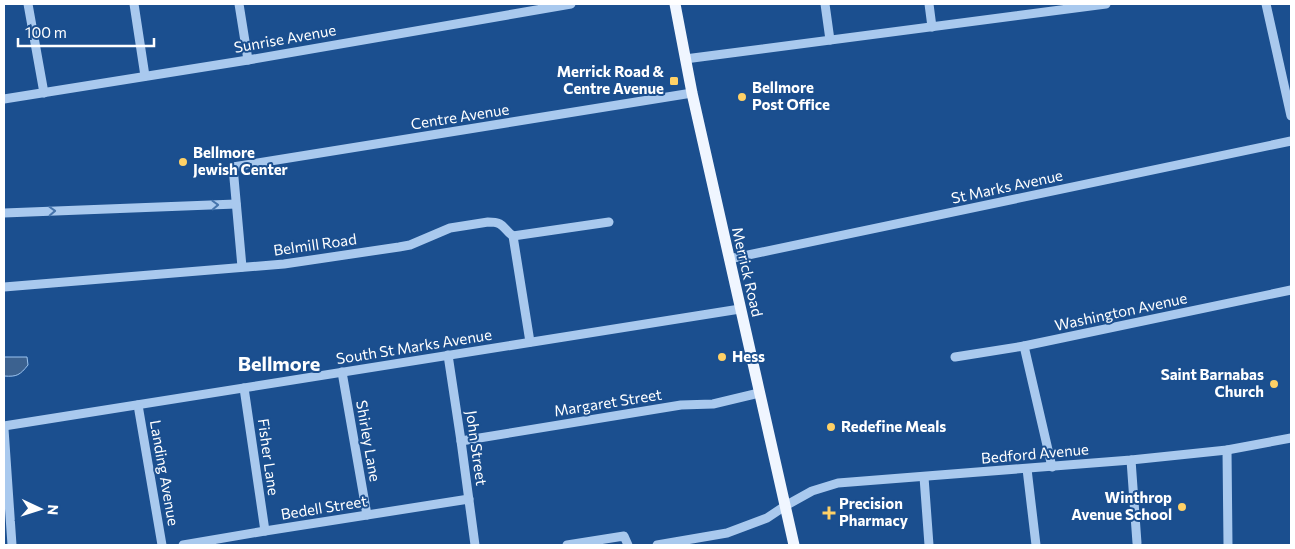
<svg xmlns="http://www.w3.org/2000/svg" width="1295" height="549" font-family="Commissioner,sans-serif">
  <rect width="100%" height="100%" fill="#1b4f8f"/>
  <!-- water -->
  <path fill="#3c6290" stroke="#9cc4f0" d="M 4,357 L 27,357 L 28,365 C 20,375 17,377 4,376 Z"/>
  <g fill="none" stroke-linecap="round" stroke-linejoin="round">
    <!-- minor -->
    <g stroke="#a9c9ee" stroke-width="9">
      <path d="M 28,4 L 44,93"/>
      <path d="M 134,4 L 145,76"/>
      <path d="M 239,4 L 248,60"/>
      <path d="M 825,4 L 830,40"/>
      <path d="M 929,4 L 932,27"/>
      <path d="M 1266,4 L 1291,116"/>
      <path d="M 685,59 L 1106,4"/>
      <path d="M 4,99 L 248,60 L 571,4"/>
      <path d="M 4,213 L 236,204"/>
      <path d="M 513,236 L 609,222"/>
      <path d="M 729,259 L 1291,141"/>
      <path d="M 242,267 L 233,167 L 692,93"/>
      <path d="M 4,287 L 284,264 L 399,247 L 410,245 L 450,228 L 488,222 C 505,222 502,228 513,236 L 530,342"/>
      <path d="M 1024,346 L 1052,467"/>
      <path d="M 448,355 L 461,441 L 475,545"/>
      <path d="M 955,357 L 1024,346 L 1291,290"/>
      <path d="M 342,372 L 367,515"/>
      <path d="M 244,388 L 265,531"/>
      <path d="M 138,405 L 162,545"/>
      <path d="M 4,426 L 740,309"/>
      <path d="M 4,429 L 12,545"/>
      <path d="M 461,441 L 681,405 L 713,404 L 759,393"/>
      <path d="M 1227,450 L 1228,545"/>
      <path d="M 1131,460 L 1137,543"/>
      <path d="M 1027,469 L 1036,545"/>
      <path d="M 924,477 L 929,545"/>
      <path d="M 183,545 L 265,531 L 469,499"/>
      <path d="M 567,545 L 624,536 L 628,545"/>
      <path d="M 657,545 L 727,533 L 767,518 L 785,506 L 812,491 L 838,483 L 1131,460 L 1227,450 L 1291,438"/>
    </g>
    <!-- major -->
    <path stroke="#f0f6ff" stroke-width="11" d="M 675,4 L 692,93 L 794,545"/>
  </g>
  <!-- one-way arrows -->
  <defs><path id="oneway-chevron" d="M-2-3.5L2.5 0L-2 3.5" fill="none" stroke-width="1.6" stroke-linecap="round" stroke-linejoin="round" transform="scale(1.25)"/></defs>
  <g stroke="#4674ac">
    <use href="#oneway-chevron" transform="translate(215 205) rotate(-2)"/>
    <use href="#oneway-chevron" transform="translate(52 211) rotate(-2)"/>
  </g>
  <!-- markers -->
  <g fill="#ffd166" stroke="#1b4f8f" stroke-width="2">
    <rect x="669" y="76" width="10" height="10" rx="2.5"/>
    <circle cx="742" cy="97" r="5"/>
    <circle cx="183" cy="162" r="5"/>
    <circle cx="722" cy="357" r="5"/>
    <circle cx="1274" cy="384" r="5"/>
    <circle cx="831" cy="427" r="5"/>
    <circle cx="1182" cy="507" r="5"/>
    <path d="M826.5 505.5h5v5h5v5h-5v5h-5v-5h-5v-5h5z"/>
  </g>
  <g text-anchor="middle" stroke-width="4" stroke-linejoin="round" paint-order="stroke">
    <!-- street labels -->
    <g font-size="15" fill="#fff" stroke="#1b4f8f">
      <text transform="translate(285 39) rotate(-10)" y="5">Sunrise Avenue</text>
      <text transform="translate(460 117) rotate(-9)" y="5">Centre Avenue</text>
      <text transform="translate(1007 187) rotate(-12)" y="5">St Marks Avenue</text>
      <text transform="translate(315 245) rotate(-8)" y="5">Belmill Road</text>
      <text transform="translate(747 272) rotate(77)" y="5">Merrick Road</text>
      <text transform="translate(1121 312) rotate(-12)" y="5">Washington Avenue</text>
      <text transform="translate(414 347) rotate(-9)" y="5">South St Marks Avenue</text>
      <text transform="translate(608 403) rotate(-9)" y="5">Margaret Street</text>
      <text transform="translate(368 441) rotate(80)" y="5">Shirley Lane</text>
      <text transform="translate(476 448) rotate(82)" y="5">John Street</text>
      <text transform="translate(1035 454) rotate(-5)" y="5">Bedford Avenue</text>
      <text transform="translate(268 457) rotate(82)" y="5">Fisher Lane</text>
      <text transform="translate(164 473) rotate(80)" y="5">Landing Avenue</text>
      <text transform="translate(324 508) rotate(-9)" y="5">Bedell Street</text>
    </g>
    <!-- poi labels -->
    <g font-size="15" font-weight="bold" fill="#fff" stroke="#1b4f8f" text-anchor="start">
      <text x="664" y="77" text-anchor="end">Merrick Road &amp;<tspan x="664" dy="17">Centre Avenue</tspan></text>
      <text x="752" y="93">Bellmore<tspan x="752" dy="17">Post Office</tspan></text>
      <text x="193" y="158">Bellmore<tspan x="193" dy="17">Jewish Center</tspan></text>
      <text x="732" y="362">Hess</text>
      <text x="1264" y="380" text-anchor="end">Saint Barnabas<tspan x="1264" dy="17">Church</tspan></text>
      <text x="841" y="432">Redefine Meals</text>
      <text x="1172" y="503" text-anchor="end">Winthrop<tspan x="1172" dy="17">Avenue School</tspan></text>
      <text x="839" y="509">Precision<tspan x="839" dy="17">Pharmacy</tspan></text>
    </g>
    <!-- district labels -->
    <g font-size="20" font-weight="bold" fill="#fff" stroke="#1b4f8f">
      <text x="279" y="371">Bellmore</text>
    </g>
  </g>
  <!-- border -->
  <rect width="1295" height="549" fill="none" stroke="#ffffff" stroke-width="10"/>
  <!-- north arrow -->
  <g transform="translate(40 509) rotate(94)" stroke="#1b4f8f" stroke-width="4" paint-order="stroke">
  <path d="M0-4L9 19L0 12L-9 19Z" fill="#ffffff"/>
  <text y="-8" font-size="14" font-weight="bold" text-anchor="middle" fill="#ffffff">N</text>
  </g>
  <!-- scale -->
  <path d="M18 38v8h136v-8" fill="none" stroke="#ffffff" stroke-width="2.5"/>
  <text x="25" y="38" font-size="15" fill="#ffffff" stroke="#1b4f8f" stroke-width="4" paint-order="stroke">100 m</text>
</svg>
